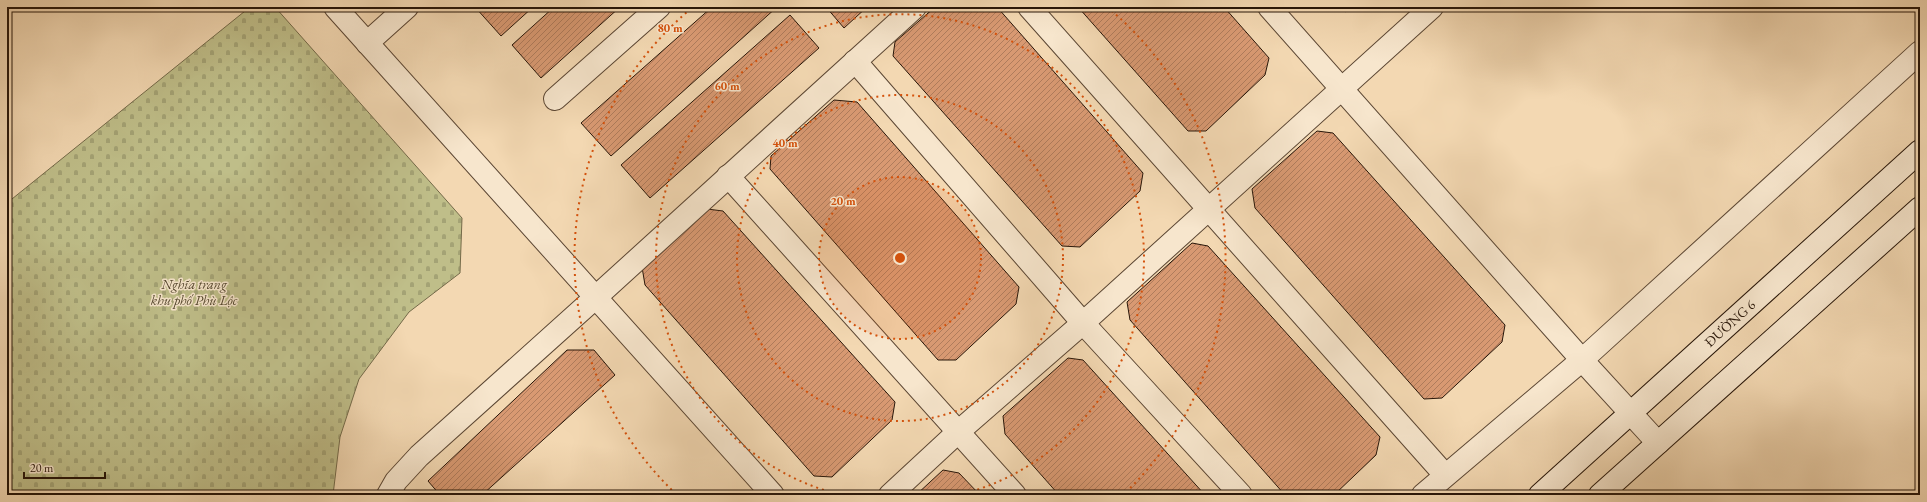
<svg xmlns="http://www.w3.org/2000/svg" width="1927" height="502" font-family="'EB Garamond',serif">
  <defs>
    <pattern id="cemetery-stones" width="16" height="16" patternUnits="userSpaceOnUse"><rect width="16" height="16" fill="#bfbe89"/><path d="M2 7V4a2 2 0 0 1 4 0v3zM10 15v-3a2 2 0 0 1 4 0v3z" fill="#a4a375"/></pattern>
    <pattern id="building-hatch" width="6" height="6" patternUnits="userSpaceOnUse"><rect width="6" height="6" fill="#d89972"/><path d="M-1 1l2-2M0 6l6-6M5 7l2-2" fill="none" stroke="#af7c5c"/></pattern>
  </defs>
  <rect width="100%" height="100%" fill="#f3d8b2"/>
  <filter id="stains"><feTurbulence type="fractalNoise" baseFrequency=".005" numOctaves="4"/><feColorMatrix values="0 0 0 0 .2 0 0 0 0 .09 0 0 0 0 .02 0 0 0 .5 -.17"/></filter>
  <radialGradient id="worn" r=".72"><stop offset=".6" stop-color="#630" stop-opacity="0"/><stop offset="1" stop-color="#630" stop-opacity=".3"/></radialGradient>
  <!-- cemetery -->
  <path fill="url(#cemetery-stones)" stroke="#746a49" d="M 250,7 L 275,7 L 462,218 L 460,273 L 409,312 L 359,379 L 340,437 L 333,495 L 7,495 L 7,203 Z"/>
  <!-- building -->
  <g fill="url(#building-hatch)" stroke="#281609">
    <path d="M 475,7 L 533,7 L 501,36 Z"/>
    <path d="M 554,7 L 620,7 L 541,78 L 512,45 Z"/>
    <path d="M 712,7 L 777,7 L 611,156 L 581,123 Z"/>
    <path d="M 826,7 L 867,7 L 844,28 Z"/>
    <path d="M 935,7 L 997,7 L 1143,173 L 1140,191 L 1080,247 L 1062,246 L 893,56 L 895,42 Z"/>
    <path d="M 1078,7 L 1224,7 L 1269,58 L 1265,75 L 1206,131 L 1188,131 Z"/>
    <path d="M 1340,7 L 1351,7 L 1345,12 Z"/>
    <path d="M 790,15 L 819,48 L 650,198 L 621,165 Z"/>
    <path d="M 834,100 L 857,102 L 1019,287 L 1016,304 L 956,360 L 938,360 L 770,169 L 771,156 Z"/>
    <path d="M 1317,131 L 1333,133 L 1505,325 L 1502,342 L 1442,398 L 1424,399 L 1255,208 L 1252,189 Z"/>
    <path d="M 707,209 L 723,211 L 895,402 L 892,420 L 832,477 L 814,476 L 645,285 L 642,267 Z"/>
    <path d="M 1192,243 L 1208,246 L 1380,437 L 1376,455 L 1334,495 L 1285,495 L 1130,320 L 1127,302 Z"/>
    <path d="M 567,350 L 594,350 L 615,375 L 482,495 L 440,495 L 428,481 Z"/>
    <path d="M 1068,358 L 1083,360 L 1205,495 L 1059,495 L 1005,434 L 1003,416 Z"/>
    <path d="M 943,470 L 959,473 L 980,495 L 916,495 Z"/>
  </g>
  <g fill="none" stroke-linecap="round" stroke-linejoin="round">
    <!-- minor casing -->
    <g stroke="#5b4633" stroke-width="24">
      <g id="minor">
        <path d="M 335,7 L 773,495"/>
        <path d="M 1029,7 L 1445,475"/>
        <path d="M 1269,7 L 1582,360 L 1658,443"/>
        <path d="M 367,43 L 407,7"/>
        <path d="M 855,61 L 1083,323 L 1241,495"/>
        <path d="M 555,99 L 659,7"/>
        <path d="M 728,176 L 1015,495"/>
        <path d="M 388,495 L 396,481 L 419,456 L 596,297 L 915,7"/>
        <path d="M 890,495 L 958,432 L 1083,323 L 1432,7"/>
        <path d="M 1423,495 L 1582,360 L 1920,52"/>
      </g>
    </g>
    <!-- secondary casing -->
    <g stroke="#281609" stroke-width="24">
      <g id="secondary">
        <path id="s1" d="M 1540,495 L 1920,151"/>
        <path d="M 1600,495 L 1920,208"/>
      </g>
    </g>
    <!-- minor -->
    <use href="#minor" stroke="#f7e6cd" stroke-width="22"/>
    <!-- secondary -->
    <use href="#secondary" stroke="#f7e6cd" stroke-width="22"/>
  </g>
  <!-- distance rings -->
  <circle cx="900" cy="258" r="81" fill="#d5520c" fill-opacity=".12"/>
  <g fill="none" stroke="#d5520c" stroke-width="2" stroke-dasharray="2 4">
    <circle cx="900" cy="258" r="81"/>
    <circle cx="900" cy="258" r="163"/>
    <path d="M841 495A244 244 0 1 1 959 495"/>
    <path d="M676 494A325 325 0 0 1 693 7M1107 7A325 325 0 0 1 1124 494"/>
  </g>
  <g text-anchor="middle" stroke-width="3" stroke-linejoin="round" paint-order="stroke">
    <!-- park labels -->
    <g font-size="14" font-style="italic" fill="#55482f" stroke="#f7e6cd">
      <text x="194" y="289">Nghĩa trang<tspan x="194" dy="16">khu phố Phù Lộc</tspan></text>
    </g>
    <!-- street labels -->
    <g font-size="14" fill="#281609" stroke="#f7e6cd">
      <text dy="5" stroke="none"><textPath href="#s1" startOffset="256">ĐƯỜNG 6</textPath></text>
    </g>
  </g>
  <circle cx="900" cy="258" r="6" fill="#d5520c" stroke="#f7e6cd" stroke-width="2"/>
  <g font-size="12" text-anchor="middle" font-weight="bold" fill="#d5520c" stroke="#f7e6cd" stroke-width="3" stroke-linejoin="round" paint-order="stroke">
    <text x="670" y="32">80 m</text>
    <text x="727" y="90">60 m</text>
    <text x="785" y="147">40 m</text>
    <text x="843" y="205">20 m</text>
  </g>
  <!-- margin -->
  <rect width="1927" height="502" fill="none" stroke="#f3d8b2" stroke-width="24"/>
  <rect x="8" y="8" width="1911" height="486" fill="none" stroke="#281609" stroke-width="2"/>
  <rect x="12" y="12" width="1903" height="478" fill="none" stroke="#281609"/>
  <!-- scale -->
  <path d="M24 472v6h81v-6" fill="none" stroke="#281609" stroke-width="2"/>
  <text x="30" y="472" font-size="12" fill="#281609" stroke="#f7e6cd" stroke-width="3" paint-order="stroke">20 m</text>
  <rect width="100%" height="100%" filter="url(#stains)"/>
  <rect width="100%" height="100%" fill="url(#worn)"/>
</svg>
